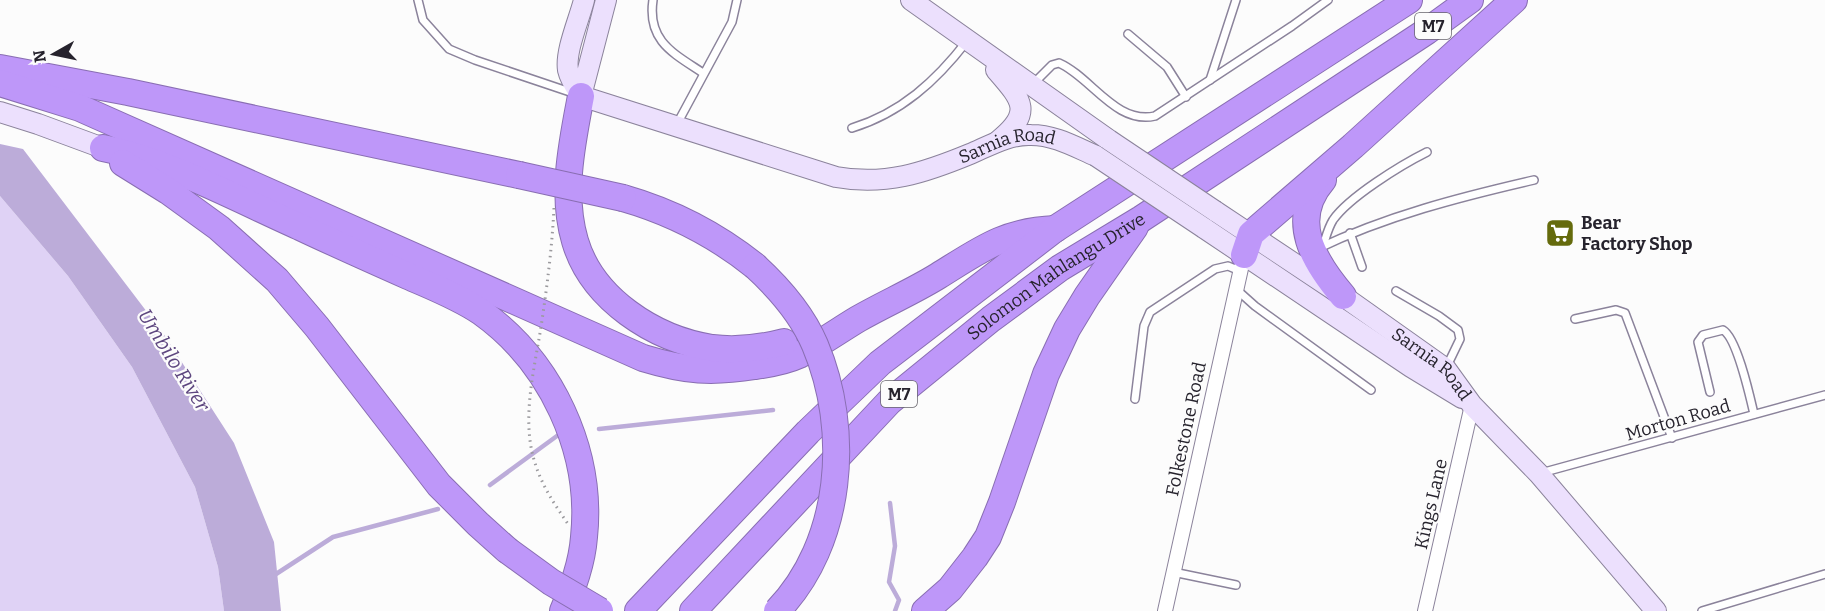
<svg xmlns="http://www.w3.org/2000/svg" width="1825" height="611" font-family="Bitter,serif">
  <rect width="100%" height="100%" fill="#fcfcfc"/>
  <!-- green -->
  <path fill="#dfd2f5" d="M 0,196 L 68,276 L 132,367 L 195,487 L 218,567 L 224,611 L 0,611 Z"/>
  <!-- water -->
  <path fill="#bcacd9" d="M 0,144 L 23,149 L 163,333 L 234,443 L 274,542 L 281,611 L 224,611 L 218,567 L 195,487 L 132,367 L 68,276 L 0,196 Z"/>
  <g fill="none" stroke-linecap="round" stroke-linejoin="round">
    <!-- stream -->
    <g stroke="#bcacd9" stroke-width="4.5">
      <path d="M 599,429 L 773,410"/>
      <path d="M 490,485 L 561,433"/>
      <path d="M 890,503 L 895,546 L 889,582 L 899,600 L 895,611"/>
      <path d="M 273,576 L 333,537 L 438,509"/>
    </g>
    <!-- lane casing -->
    <g stroke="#8b839b" stroke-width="10">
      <g id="lane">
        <path d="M 418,0 L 423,20 L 449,49 L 475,60 L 573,93"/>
        <path d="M 653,0 C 647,41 673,53 703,73"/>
        <path d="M 1128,34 L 1167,67 L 1186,97"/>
        <path d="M 1210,80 L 1236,0"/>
        <path d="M 1032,85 L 1052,65 L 1059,63 C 1091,77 1116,125 1155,116 L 1292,26 L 1328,0"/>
        <path d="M 677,124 L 732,22 L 737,0"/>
        <path d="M 852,128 C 901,113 936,81 967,41"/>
        <path d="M 1350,233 L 1362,267"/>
        <path d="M 1323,246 C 1326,237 1328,228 1333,220 C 1349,197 1401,165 1427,152"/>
        <path d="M 1317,249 C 1386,216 1460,197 1534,180"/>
        <path d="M 1236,289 L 1255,306 L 1371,390"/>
        <path d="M 1396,291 L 1439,316 L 1458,330 L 1460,339 L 1447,366"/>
        <path d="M 1575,319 L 1616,310 L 1625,313 L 1672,438"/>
        <path d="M 1710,392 L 1698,342 L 1703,335 L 1723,330 C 1737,338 1750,397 1754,414"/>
        <path d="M 1135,399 L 1144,326 L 1150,312 L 1215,269 L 1228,266 L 1240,271"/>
        <path d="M 1541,473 L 1825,395"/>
        <path d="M 1173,572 L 1236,585"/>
        <path d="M 1702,611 L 1825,574"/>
      </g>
    </g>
    <!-- street casing -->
    <g stroke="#8b839b" stroke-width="16">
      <g id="street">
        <path d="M 1165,611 L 1244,255"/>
        <path d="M 1425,611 L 1472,405"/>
      </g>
    </g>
    <!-- secondary casing -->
    <g stroke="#8b839b" stroke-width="22">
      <g id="secondary">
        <path id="s1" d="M 584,0 C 579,20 565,51 568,70 C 570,79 576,88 581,96 L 836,177 C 885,186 924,173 970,154 C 989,146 1009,134 1031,135 C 1055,135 1075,147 1096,156"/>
        <path d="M 911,0 L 1109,140"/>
        <path d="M 996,70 C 1022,100 1034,112 998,141"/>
        <path d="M 581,96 L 606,0"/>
        <path d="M 0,112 L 38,124 L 103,148"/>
        <path id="s2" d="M 1215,211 L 1343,296 L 1446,369 L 1472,405 L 1539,474 L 1656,611"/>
        <path d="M 1204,228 L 1411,367 L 1462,398"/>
      </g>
    </g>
    <!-- highway casing -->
    <g stroke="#896eb2" stroke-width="28">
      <g id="highway">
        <path d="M 0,68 L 128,92 L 519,175"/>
        <path d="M 0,83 L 80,108 L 643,358 C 686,371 711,373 755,366 C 770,364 786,361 799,355 C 820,344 838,331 858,319 C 884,304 912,292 938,276 C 980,250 1004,231 1055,229"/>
        <path d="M 581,96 C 572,143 561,194 575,241 C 592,299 654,339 712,348 C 737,351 761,348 784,342"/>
        <path d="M 103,148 C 168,161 239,200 300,227 C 336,244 372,260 408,276 C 433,287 459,297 481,312 C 551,362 593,451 584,537 C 582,563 573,587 563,611"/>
        <path d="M 123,163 L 168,191 L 219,228 L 277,280 L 317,327 L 439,485 L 478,524 L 507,550"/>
        <path d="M 1323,180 C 1288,220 1314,262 1343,296"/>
        <path d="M 623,198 C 672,212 715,234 755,266"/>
        <path d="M 1244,255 L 1251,234 L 1353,146 L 1514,0"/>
        <path d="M 638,611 L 808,432 L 880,363 L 1055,229 L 1409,0"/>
        <path id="s3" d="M 693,611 L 889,402 L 991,319 L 1060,268 L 1141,219 L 1427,31 L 1470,0"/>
        <path d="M 925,611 L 950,589 L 975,557 L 988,537 L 1002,502 L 1046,374 L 1067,329 L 1087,296 L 1135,227"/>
      </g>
    </g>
    <!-- lane -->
    <use href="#lane" stroke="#fff" stroke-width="7"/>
    <!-- street -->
    <use href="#street" stroke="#fff" stroke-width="14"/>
    <!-- secondary -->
    <use href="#secondary" stroke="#ece0fd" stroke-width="20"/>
    <!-- highway -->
    <use href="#highway" stroke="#be97f9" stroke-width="26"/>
    <!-- secondary-bridge casing -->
    <g stroke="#8b839b" stroke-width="22" stroke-linecap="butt">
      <g id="secondary-bridge">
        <path d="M 1109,140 L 1215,211"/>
        <path d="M 1096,156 L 1204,228"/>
      </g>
    </g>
    <!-- highway-bridge casing -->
    <g stroke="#896eb2" stroke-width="28" stroke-linecap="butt">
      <g id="highway-bridge">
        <path d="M 519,175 L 623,198"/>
        <path d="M 755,266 C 779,288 802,314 815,345 C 851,430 843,543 777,611"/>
        <path d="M 507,550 L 551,582 L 600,611"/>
      </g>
    </g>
    <!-- path-bridge -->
    <path stroke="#9b9a9e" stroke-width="3" stroke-dasharray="1.5 4.5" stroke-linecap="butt" d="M 554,208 C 552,248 547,287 541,327 C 534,371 521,420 535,463 C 542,486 555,505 568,524"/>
    <!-- secondary-bridge -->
    <use href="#secondary-bridge" stroke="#ece0fd" stroke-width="20"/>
    <!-- highway-bridge -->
    <use href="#highway-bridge" stroke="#be97f9" stroke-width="26"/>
  </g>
  <!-- icons -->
  <defs>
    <g id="supermarket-square" transform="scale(1.5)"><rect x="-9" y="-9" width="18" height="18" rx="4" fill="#656b0d" stroke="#fcfcfc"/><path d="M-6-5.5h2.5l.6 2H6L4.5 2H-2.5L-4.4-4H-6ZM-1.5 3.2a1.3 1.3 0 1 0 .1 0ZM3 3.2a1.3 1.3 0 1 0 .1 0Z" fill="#fff"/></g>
  </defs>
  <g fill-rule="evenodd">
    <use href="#supermarket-square" x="1560" y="233"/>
  </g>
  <g text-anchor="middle" stroke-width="4.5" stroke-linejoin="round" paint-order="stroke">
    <!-- shield labels -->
    <g fill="#fcfcfc" stroke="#66646b" stroke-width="1.5">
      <rect x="1415" y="13" width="36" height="26" rx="4.5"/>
      <rect x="881" y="381" width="36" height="26" rx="4.5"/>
    </g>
    <g font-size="16" font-weight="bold" fill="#26232d">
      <text x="1433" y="32">M7</text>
      <text x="899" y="400">M7</text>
    </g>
    <!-- street labels -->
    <g font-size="18" fill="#26232d" stroke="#fcfcfc">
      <text dy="6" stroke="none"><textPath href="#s1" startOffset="546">Sarnia Road</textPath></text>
      <text dy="6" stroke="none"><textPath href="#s3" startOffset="496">Solomon Mahlangu Drive</textPath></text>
      <text dy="6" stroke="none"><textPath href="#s2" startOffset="266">Sarnia Road</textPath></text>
      <text transform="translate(1678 420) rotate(-16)" y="6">Morton Road</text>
      <text transform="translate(1186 429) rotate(-78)" y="6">Folkestone Road</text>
      <text transform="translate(1431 504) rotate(-77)" y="6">Kings Lane</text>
    </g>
    <!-- poi labels -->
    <g font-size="18" font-weight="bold" fill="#26232d" stroke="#fcfcfc" text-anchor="start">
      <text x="1581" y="229">Bear<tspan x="1581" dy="21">Factory Shop</tspan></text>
    </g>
    <!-- water labels -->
    <g font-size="20" font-style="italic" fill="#5d467f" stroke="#fcfcfc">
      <text transform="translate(174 360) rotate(58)" y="7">Umbilo River</text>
    </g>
  </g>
  <!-- north arrow -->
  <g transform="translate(54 54) rotate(261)" stroke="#fcfcfc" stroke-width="4.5" paint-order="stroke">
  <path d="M0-4.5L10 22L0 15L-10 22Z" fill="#26232d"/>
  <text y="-9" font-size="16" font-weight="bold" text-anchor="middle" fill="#26232d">N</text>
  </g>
</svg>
